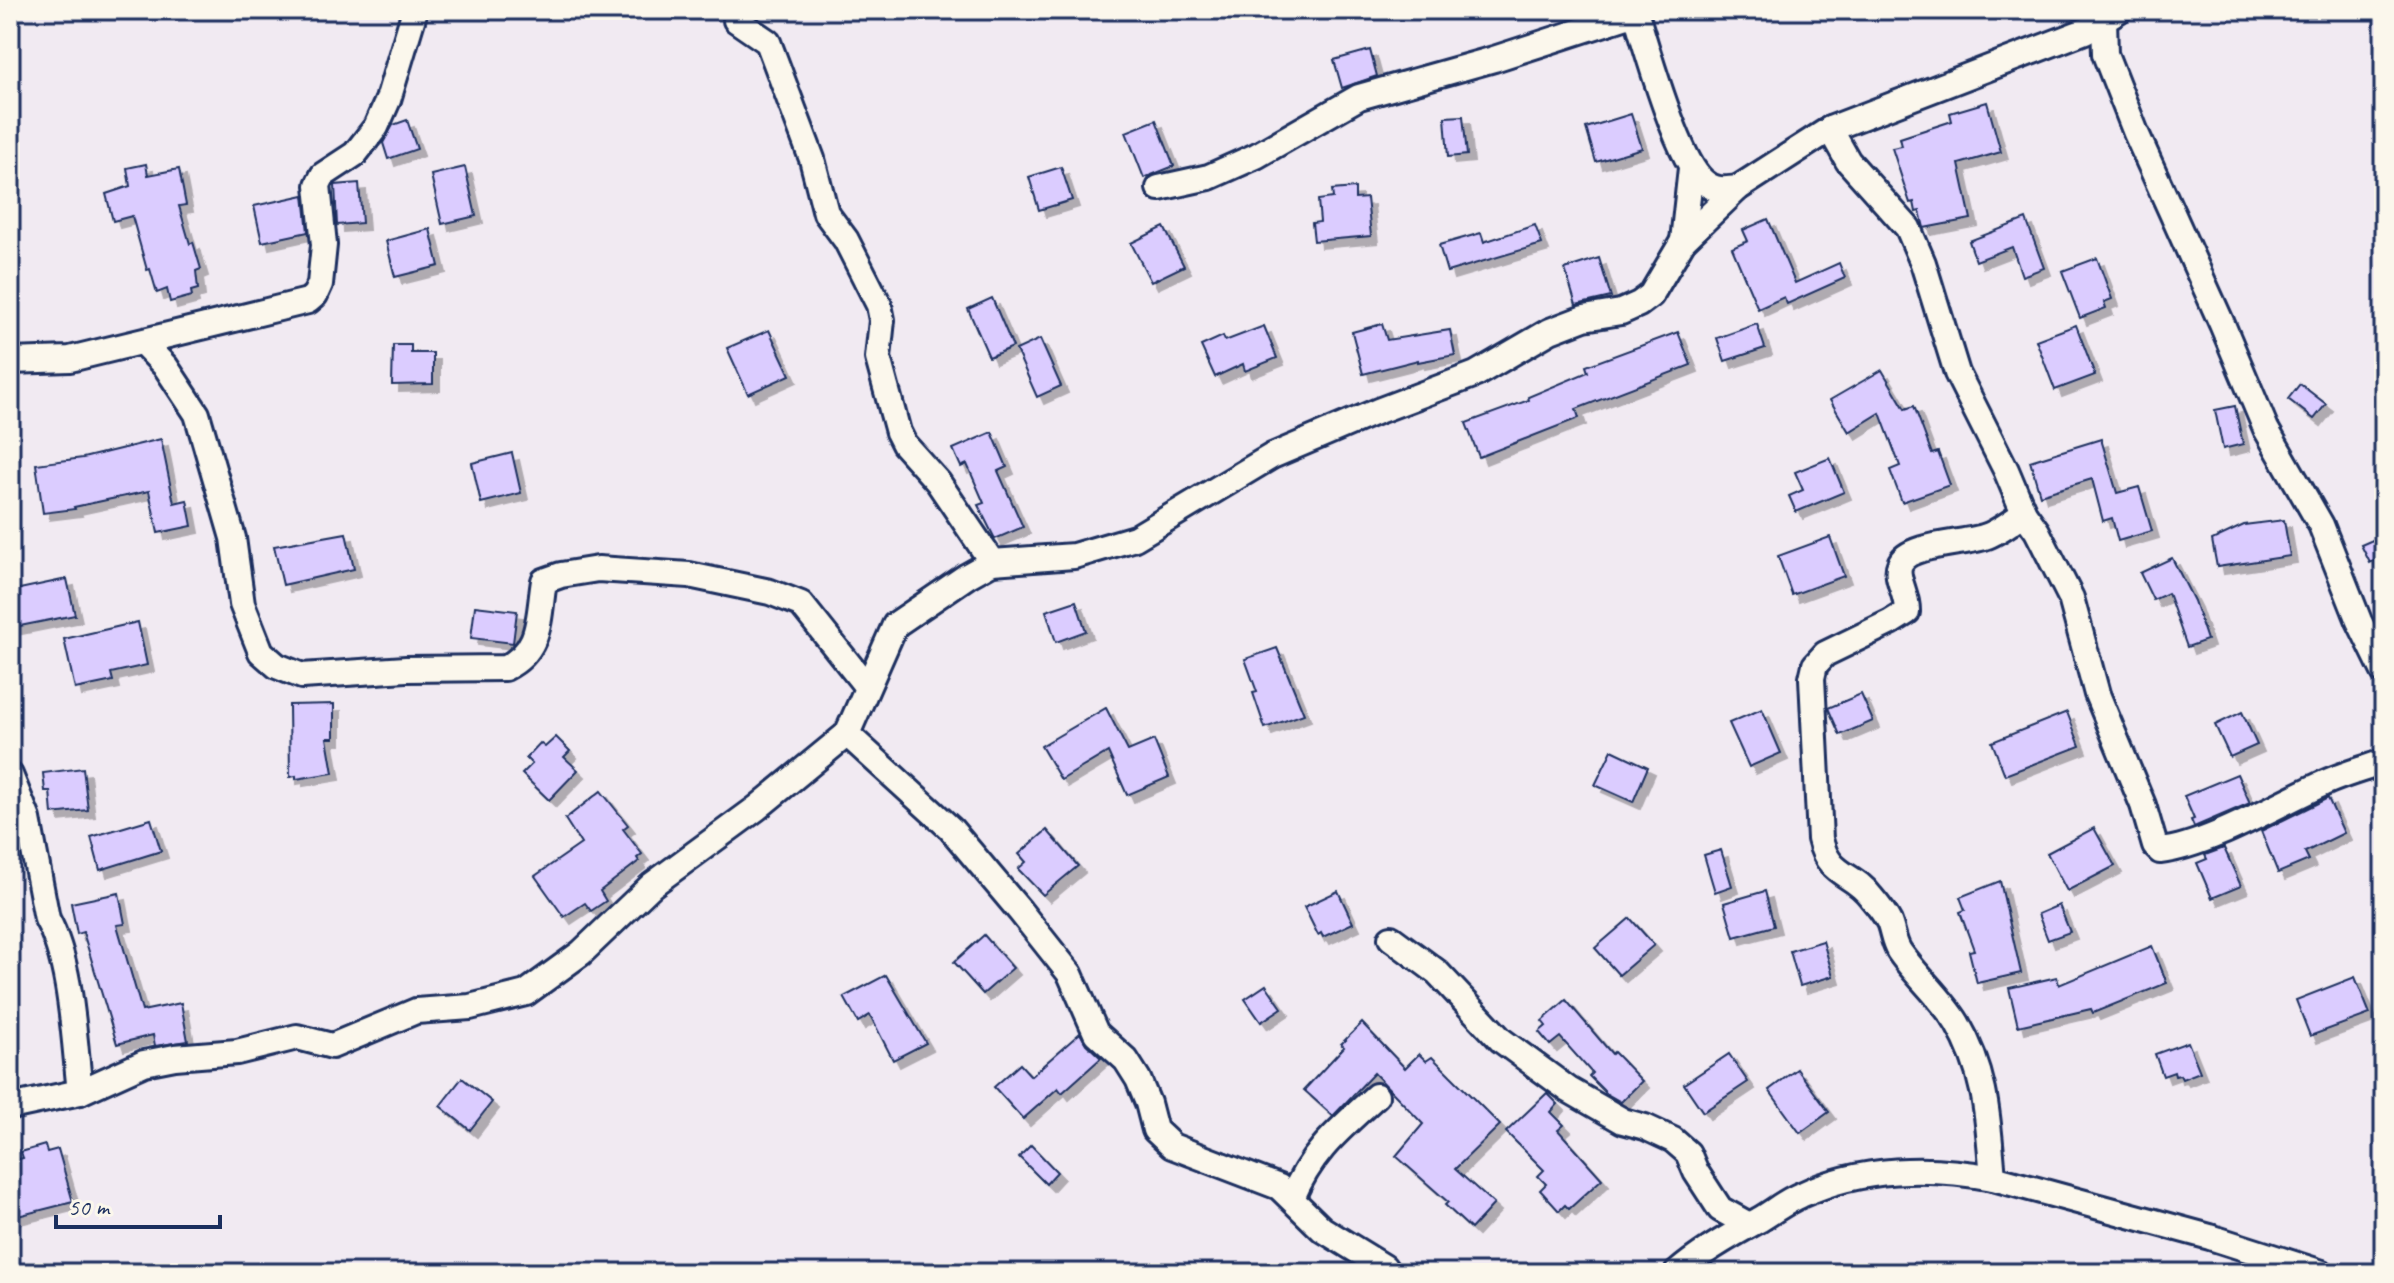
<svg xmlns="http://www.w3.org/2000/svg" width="2394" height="1283" font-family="Caveat,sans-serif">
  <defs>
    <filter id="shadow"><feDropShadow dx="7" dy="7" stdDeviation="0" flood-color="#0004"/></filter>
  </defs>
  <rect width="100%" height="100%" fill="#f1eaf2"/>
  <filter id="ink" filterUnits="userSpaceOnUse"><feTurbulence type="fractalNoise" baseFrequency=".0125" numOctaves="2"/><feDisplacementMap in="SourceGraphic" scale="16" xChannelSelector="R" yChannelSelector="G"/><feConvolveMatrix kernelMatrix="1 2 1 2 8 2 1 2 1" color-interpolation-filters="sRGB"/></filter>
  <g filter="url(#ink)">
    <!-- building -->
    <g fill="#dbccff" stroke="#1b2f5e" stroke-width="2" filter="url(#shadow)">
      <path d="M 1370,50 L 1377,76 L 1342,88 L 1334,60 Z"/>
      <path d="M 1987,102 L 2001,152 L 1959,164 L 1971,219 L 1924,228 L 1920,211 L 1916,212 L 1914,202 L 1910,203 L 1892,148 L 1902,146 L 1900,138 L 1952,121 L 1950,113 Z"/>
      <path d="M 1631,114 L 1642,148 L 1596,162 L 1586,128 Z"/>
      <path d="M 1463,116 L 1467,155 L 1448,157 L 1445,117 Z"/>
      <path d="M 407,120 L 417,149 L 388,159 L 383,143 L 393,125 Z"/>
      <path d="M 1156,120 L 1174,166 L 1144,178 L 1126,132 Z"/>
      <path d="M 146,164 L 148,175 L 179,169 L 186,205 L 179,206 L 190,244 L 193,242 L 201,269 L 196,271 L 198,289 L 191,291 L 192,296 L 170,302 L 167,289 L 157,293 L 150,269 L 147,270 L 132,216 L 113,221 L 106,194 L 130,186 L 127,168 Z"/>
      <path d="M 465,167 L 476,216 L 442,224 L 431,175 Z"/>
      <path d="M 1061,167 L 1072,200 L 1039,210 L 1029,177 Z"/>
      <path d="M 359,183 L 362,223 L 337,225 L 335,185 Z"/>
      <path d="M 1355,188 L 1355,199 L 1367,198 L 1371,236 L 1314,241 L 1312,223 L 1320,222 L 1318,200 L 1333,198 L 1332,190 Z"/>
      <path d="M 304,195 L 308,232 L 262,242 L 254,206 Z"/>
      <path d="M 1768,219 L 1795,283 L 1839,263 L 1845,278 L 1787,304 L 1784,297 L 1758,309 L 1732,248 L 1748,241 L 1743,230 Z"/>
      <path d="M 2026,219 L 2044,268 L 2022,276 L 2012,247 L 1976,261 L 1969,241 Z"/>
      <path d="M 1535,225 L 1542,244 L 1447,272 L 1439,245 L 1481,233 L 1484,242 Z"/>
      <path d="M 1164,227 L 1184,266 L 1151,282 L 1131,243 Z"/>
      <path d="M 430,229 L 439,266 L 395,277 L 386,241 Z"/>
      <path d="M 1599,258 L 1611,297 L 1576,305 L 1565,269 Z"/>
      <path d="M 2097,258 L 2112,299 L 2104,302 L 2106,308 L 2080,318 L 2062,271 Z"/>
      <path d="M 992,298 L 1013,347 L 989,357 L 968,309 Z"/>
      <path d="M 1382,324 L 1387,340 L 1450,330 L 1455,355 L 1418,362 L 1418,360 L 1363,374 L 1352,332 Z"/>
      <path d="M 1757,324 L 1765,348 L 1725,361 L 1717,338 Z"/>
      <path d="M 2076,325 L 2095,375 L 2055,390 L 2036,340 Z"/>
      <path d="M 1264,326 L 1277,358 L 1245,371 L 1243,364 L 1215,377 L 1201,346 L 1223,336 L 1225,341 Z"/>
      <path d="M 769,330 L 790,375 L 748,394 L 727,348 Z"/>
      <path d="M 1678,332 L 1691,365 L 1576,409 L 1579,418 L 1479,457 L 1466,423 L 1529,400 L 1528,397 L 1588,372 L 1586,366 Z"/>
      <path d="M 1040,339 L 1061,386 L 1037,397 L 1016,350 Z"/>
      <path d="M 393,345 L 411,345 L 411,353 L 433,353 L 433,384 L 392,385 Z"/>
      <path d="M 1882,370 L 1905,409 L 1914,406 L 1932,454 L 1938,452 L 1950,485 L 1902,502 L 1890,470 L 1900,466 L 1880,413 L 1849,432 L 1830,400 Z"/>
      <path d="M 2300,384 L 2326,404 L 2314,419 L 2288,399 Z"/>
      <path d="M 2235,406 L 2243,444 L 2223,449 L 2215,410 Z"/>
      <path d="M 992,432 L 1007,467 L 998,471 L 1023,527 L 995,539 L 978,505 L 984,503 L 967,464 L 961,467 L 953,449 Z"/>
      <path d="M 161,439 L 174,503 L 187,500 L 192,526 L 158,533 L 149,491 L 74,507 L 75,509 L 43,513 L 36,464 L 83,458 Z"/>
      <path d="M 2101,439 L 2117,493 L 2139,487 L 2152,531 L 2118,541 L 2112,518 L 2103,521 L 2092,479 L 2040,495 L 2030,461 Z"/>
      <path d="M 512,453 L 521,493 L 481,503 L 472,463 Z"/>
      <path d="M 1830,458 L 1844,492 L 1796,512 L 1789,496 L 1803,490 L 1795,472 Z"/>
      <path d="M 2284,520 L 2290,556 L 2217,567 L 2212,540 L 2244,525 Z"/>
      <path d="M 346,533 L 354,569 L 283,585 L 274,546 Z"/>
      <path d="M 2384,535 L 2384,556 L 2370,563 L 2361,545 Z"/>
      <path d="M 1830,537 L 1844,576 L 1792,595 L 1778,556 Z"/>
      <path d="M 2172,558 L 2194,601 L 2207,640 L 2187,647 L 2168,593 L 2153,600 L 2140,573 Z"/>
      <path d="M 67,579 L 75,615 L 10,628 L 10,591 Z"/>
      <path d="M 1076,601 L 1086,631 L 1056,642 L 1046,611 Z"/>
      <path d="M 475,606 L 517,611 L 513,643 L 471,638 Z"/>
      <path d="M 138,622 L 147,665 L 111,673 L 113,681 L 75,689 L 64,639 Z"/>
      <path d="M 1277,648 L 1304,714 L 1265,728 L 1253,693 L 1257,692 L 1245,659 Z"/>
      <path d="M 1861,694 L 1873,721 L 1840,735 L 1828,708 Z"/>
      <path d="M 334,704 L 334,738 L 327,738 L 333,773 L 296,779 L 296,776 L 290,777 L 289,705 Z"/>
      <path d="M 1106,708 L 1128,751 L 1154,740 L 1169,777 L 1127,795 L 1108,752 L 1061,780 L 1041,746 Z"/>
      <path d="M 1762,709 L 1781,753 L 1749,767 L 1729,723 Z"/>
      <path d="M 2067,712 L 2080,746 L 2005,775 L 1992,742 Z"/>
      <path d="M 2242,712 L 2257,745 L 2230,757 L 2215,725 Z"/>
      <path d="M 556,737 L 570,751 L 564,757 L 578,770 L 549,800 L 522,774 L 532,764 L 526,758 L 540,743 L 545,747 Z"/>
      <path d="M 1612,750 L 1648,767 L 1633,802 L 1595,785 Z"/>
      <path d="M 83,768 L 88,810 L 52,814 L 50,791 L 45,791 L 43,773 Z"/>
      <path d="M 2237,774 L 2250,803 L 2194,827 L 2191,820 L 2194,819 L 2184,796 Z"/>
      <path d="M 601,791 L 628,825 L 623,829 L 642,854 L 637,858 L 639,861 L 600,891 L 606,901 L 591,911 L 585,903 L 564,917 L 535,876 L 581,844 L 565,819 Z"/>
      <path d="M 2328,798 L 2344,833 L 2305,852 L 2309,860 L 2278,873 L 2261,831 Z"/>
      <path d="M 151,819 L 161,851 L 100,870 L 91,837 Z"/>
      <path d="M 2094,828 L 2115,866 L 2067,891 L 2047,853 Z"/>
      <path d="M 1047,830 L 1078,866 L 1043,895 L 1018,869 L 1026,862 L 1019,854 Z"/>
      <path d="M 2224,848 L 2241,886 L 2212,898 L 2197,863 L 2207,859 L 2205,855 Z"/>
      <path d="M 1721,850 L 1732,886 L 1715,892 L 1704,855 Z"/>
      <path d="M 2000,881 L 2021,973 L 1977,983 L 1969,951 L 1974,950 L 1960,912 L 1965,910 L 1960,897 Z"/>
      <path d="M 1338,891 L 1353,923 L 1323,937 L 1321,933 L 1318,935 L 1304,907 Z"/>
      <path d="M 1765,891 L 1774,926 L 1734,937 L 1724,903 Z"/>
      <path d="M 119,893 L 125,924 L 117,925 L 142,1011 L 181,1003 L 188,1041 L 155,1046 L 153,1035 L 117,1044 L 83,932 L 77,934 L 71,903 Z"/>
      <path d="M 2059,905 L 2070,932 L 2048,940 L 2038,914 Z"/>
      <path d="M 1630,918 L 1654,945 L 1619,975 L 1595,948 Z"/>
      <path d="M 984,935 L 1013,968 L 983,994 L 954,962 Z"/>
      <path d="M 1823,941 L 1833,976 L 1800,986 L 1790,951 Z"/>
      <path d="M 2152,946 L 2167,983 L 2093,1013 L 2091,1009 L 2018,1026 L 2009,988 L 2057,977 L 2059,985 Z"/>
      <path d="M 886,975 L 926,1043 L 893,1060 L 870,1015 L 858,1022 L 844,997 Z"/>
      <path d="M 2355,977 L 2370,1014 L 2310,1036 L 2296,1000 Z"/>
      <path d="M 1266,985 L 1282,1008 L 1261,1022 L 1245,999 Z"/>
      <path d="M 1566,1000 L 1612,1054 L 1614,1052 L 1642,1081 L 1621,1102 L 1607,1094 L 1589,1076 L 1592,1073 L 1560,1037 L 1550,1045 L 1539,1032 L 1546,1026 L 1542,1021 Z"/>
      <path d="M 1362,1023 L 1405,1068 L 1419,1054 L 1426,1061 L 1432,1057 L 1500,1125 L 1455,1169 L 1494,1204 L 1471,1229 L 1445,1205 L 1448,1202 L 1396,1156 L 1423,1124 L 1374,1073 L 1333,1116 L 1304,1090 L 1344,1047 L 1341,1044 Z"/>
      <path d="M 1080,1033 L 1086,1044 L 1101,1058 L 1062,1093 L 1058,1088 L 1023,1119 L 994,1087 L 1020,1064 L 1031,1076 Z"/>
      <path d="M 2188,1042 L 2200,1072 L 2182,1079 L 2180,1075 L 2175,1076 L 2174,1072 L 2163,1076 L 2155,1054 Z"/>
      <path d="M 1729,1054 L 1748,1082 L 1703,1112 L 1684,1084 Z"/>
      <path d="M 1797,1069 L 1829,1112 L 1800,1133 L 1769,1090 Z"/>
      <path d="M 462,1078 L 492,1102 L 470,1130 L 440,1106 Z"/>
      <path d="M 1547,1093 L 1558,1104 L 1551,1112 L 1564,1125 L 1558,1130 L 1602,1179 L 1569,1209 L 1565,1205 L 1559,1211 L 1540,1190 L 1546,1184 L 1538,1176 L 1544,1170 L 1506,1132 Z"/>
      <path d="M 45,1145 L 47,1152 L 58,1149 L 73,1202 L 10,1218 L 10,1161 L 23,1158 L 21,1152 Z"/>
      <path d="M 1031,1145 L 1057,1172 L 1046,1184 L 1019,1157 Z"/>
    </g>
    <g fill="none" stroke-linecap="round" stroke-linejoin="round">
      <!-- street casing -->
      <g stroke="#1b2f5e" stroke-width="30">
        <g id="street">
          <path d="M 736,10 L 736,20 L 768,42 L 812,159 L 826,213 L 846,240 L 879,305 L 882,320 L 878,358 L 898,432 L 904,444 L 938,482 L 992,562"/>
          <path d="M 1635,10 C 1646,47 1677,158 1703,181 C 1714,191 1724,190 1738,188"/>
          <path d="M 2104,19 L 2105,54 L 2136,133 L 2222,324 L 2266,429 L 2321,525 L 2359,621 L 2384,672"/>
          <path d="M 1830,129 L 1848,161 L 1908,228 L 1923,263 L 1957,373 L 2006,470 L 2024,513 L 2037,531 L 2071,598 L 2097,694 L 2143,805 L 2155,846 L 2160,851 C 2207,846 2276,805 2320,785 C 2340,775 2363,769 2384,762"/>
          <path d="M 1159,188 L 1209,177 L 1256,156 L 1359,97 L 1494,59 L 1636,13"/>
          <path d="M 1683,241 L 1691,168"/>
          <path d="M 143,343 L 166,367 L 197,414 L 233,538 L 242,604 L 261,652 L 277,666 L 302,676 L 406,669 L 505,668 C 542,650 538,618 544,581 L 561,575 L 598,569 L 689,575 L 770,592 L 801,604 L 867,687"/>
          <path d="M 10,361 L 70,359 L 308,301 L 315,295 L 320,284 L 324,245 L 318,185 L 323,175 L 355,154 L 376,127 L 388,100 L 415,10"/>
          <path d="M 10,775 L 28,819 L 47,919 C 72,964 74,1041 80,1092"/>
          <path d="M 1391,938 L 1437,972 L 1501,1040 L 1569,1090 L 1623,1121 L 1645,1127 L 1673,1140 L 1688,1153 L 1696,1172 L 1720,1209 L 1749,1225"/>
          <path d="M 10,1107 L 80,1092 L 144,1063 L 175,1057 L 237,1052 L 297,1037 L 332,1046 L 416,1011 L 470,1007 L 526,993 L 581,953 L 652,885 L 757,808 L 847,734"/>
          <path d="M 1993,1178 C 1988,1121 1987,1074 1957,1023 C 1941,997 1916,976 1899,951 C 1893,941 1893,932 1889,922 C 1885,914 1877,904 1871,897 C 1852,871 1829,878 1820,839 L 1812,678 L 1815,665 L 1825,654 L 1891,622 L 1907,612 C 1908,594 1894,577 1900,564 C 1908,543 1967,544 1987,536 C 2000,531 2013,521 2024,513"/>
          <path d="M 1292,1198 C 1312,1151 1339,1130 1376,1096"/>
          <path d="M 1388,1273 L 1384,1267 L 1322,1229 L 1279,1187 L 1172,1146 L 1155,1130 L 1148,1103 L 1138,1079 L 1126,1060 L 1096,1033 L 1070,974 L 1020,911 L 951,829 L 847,734 L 895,625 L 967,576 L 992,562 L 1074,556 L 1135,538 L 1272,456 L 1378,411 L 1476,374 L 1550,331 L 1584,318 L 1621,312 L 1639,304 L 1651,295 L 1683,241 L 1738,188 L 1830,129 L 2085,31 L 2119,10"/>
          <path d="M 1677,1273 C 1701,1252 1731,1235 1759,1220 C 1773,1212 1786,1201 1801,1195 C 1861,1167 1930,1166 1993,1178 L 2210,1237 L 2322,1273"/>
        </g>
      </g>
      <!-- street -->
      <use href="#street" stroke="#fbf7ec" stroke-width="24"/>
    </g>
  </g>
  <!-- margin -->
  <rect width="2394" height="1283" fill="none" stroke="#fbf7ec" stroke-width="40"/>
  <rect x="20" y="20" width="2354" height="1243" fill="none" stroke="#1b2f5e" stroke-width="3" filter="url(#ink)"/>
  <!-- scale -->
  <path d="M56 1215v12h164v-12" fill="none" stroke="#1b2f5e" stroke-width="4"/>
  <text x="68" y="1215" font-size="24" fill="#1b2f5e" stroke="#fbf7ec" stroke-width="6" paint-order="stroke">50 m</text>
</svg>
